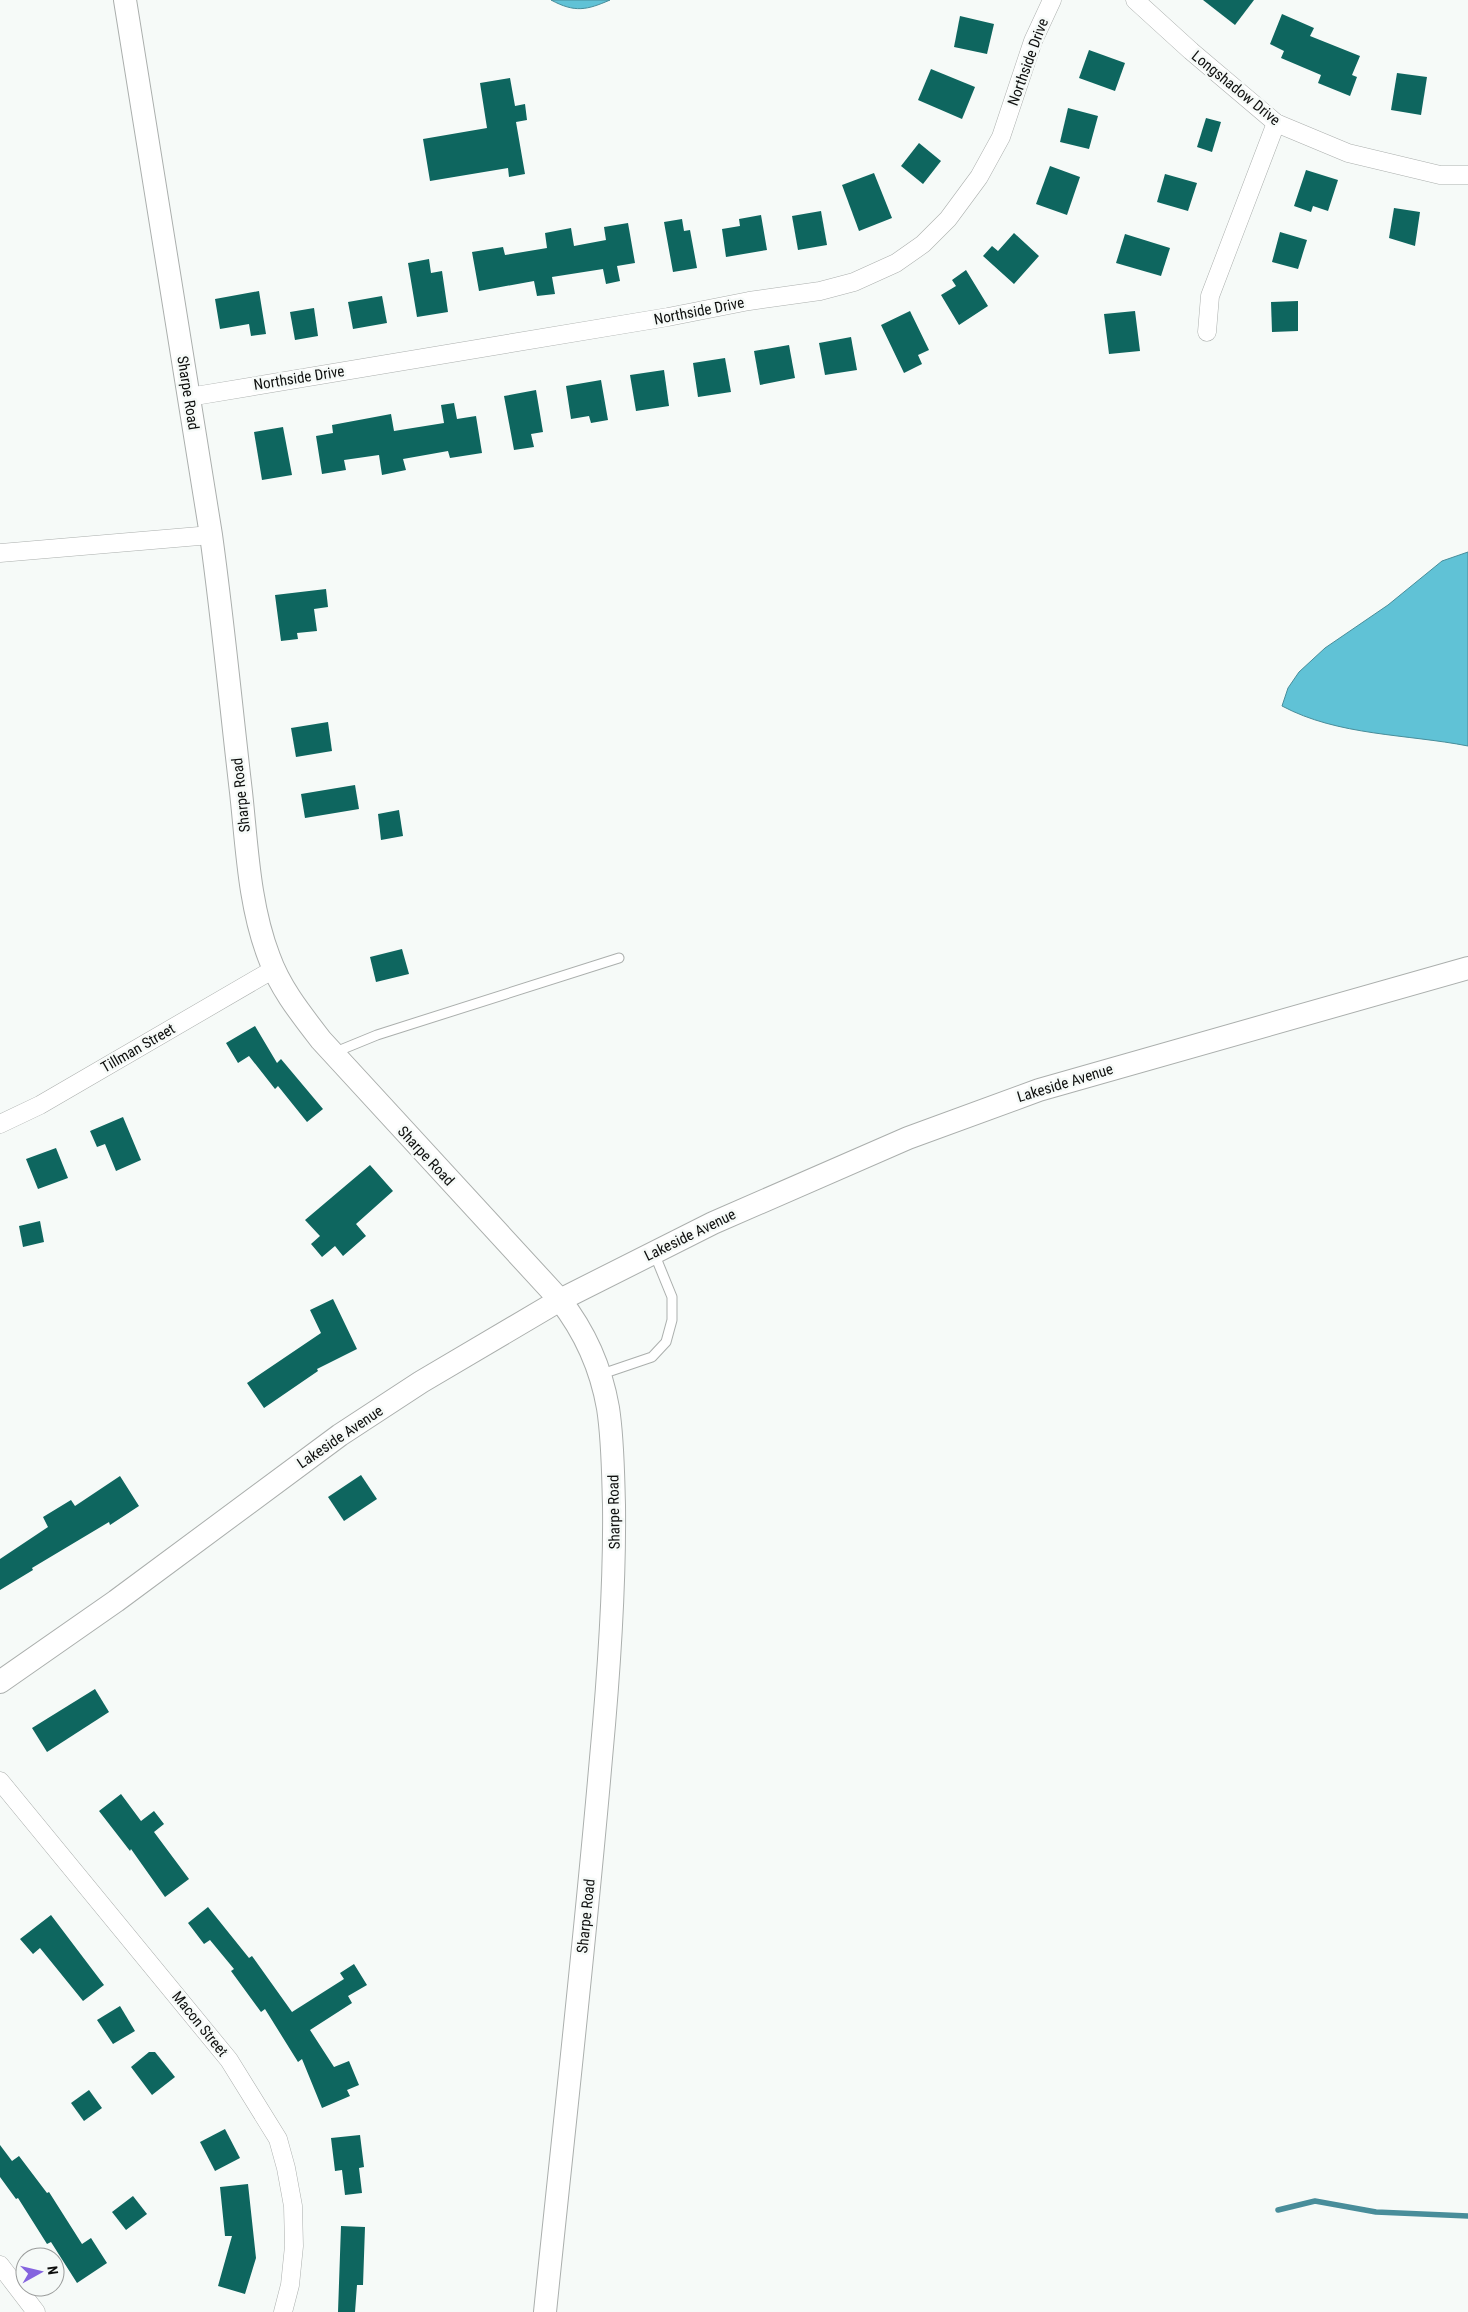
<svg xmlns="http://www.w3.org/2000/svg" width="1468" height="2312" font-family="'Roboto Condensed',sans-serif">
  <rect width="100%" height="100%" fill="#f6faf8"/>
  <!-- water -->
  <g fill="#60c2d6" stroke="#488d9a">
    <path d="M 551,0 L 610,0 C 587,10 575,13 551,0 Z"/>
    <path d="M 1468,552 L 1468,746 C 1407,734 1338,736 1282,706 L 1288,688 L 1299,672 L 1325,648 L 1388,605 L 1442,561 Z"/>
  </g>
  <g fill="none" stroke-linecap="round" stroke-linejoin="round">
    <!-- stream -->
    <path stroke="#488d9a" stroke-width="5.5" d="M 1278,2210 L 1315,2201 L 1376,2212 L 1468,2216"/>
  </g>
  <!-- building -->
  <g fill="#0e665f">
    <path d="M 1203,0 L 1254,0 L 1235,25 Z"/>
    <path d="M 1282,14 L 1314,28 L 1310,36 L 1360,56 L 1352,75 L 1357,77 L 1350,96 L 1318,83 L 1321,75 L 1281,58 L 1284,51 L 1270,44 Z"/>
    <path d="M 960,16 L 994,24 L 987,54 L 954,47 Z"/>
    <path d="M 1089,50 L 1125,63 L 1115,91 L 1079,78 Z"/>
    <path d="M 931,69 L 975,87 L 962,119 L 918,100 Z"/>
    <path d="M 1397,73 L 1427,77 L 1421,115 L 1391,110 Z"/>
    <path d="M 510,78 L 515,106 L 525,104 L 527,120 L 516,122 L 525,174 L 509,177 L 508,168 L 430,181 L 423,139 L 487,128 L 480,83 Z"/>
    <path d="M 1068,108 L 1098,116 L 1089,149 L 1060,142 Z"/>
    <path d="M 1206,118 L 1221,122 L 1212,152 L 1197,147 Z"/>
    <path d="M 919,143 L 941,161 L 923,184 L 901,166 Z"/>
    <path d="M 1050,166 L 1080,177 L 1067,215 L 1036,204 Z"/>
    <path d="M 1306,170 L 1338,180 L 1328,211 L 1313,206 L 1311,212 L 1294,206 Z"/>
    <path d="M 874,173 L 892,218 L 859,231 L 842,185 Z"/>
    <path d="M 1165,174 L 1197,183 L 1188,211 L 1157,202 Z"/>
    <path d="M 1394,208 L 1420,212 L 1415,246 L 1389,238 Z"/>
    <path d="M 821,211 L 827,245 L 798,250 L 792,216 Z"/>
    <path d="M 761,215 L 767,250 L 726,257 L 722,229 L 740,226 L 739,219 Z"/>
    <path d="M 682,219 L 684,231 L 690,230 L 697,268 L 673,272 L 664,222 Z"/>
    <path d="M 628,223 L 635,263 L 617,266 L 620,281 L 606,284 L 603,269 L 552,277 L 555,294 L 537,296 L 534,281 L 479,291 L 472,252 L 503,247 L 505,255 L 547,248 L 545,233 L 571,228 L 574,246 L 606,240 L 604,227 Z"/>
    <path d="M 1280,232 L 1307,240 L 1298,269 L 1272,262 Z"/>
    <path d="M 1014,233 L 1039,256 L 1014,284 L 983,256 L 992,246 L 998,251 Z"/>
    <path d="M 1125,234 L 1170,248 L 1161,276 L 1116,263 Z"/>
    <path d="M 429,259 L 431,273 L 442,271 L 448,312 L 417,317 L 408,263 Z"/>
    <path d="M 966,270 L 988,306 L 959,325 L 941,295 L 956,286 L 952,280 Z"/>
    <path d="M 259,291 L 266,334 L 251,336 L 249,324 L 220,329 L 215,299 Z"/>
    <path d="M 382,296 L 387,323 L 353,329 L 348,302 Z"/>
    <path d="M 1298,301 L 1298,331 L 1272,332 L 1271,302 Z"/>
    <path d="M 314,308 L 318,336 L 295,340 L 290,312 Z"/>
    <path d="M 910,311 L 929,350 L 918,355 L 922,364 L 904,373 L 881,325 Z"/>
    <path d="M 1135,311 L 1140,351 L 1109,354 L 1104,314 Z"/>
    <path d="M 851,337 L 857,370 L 825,375 L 819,343 Z"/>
    <path d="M 789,345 L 795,378 L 760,385 L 754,351 Z"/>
    <path d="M 725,358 L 731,392 L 698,397 L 693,363 Z"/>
    <path d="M 664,370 L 669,406 L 636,411 L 630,375 Z"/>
    <path d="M 601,380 L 608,420 L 591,423 L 589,416 L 571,419 L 566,386 Z"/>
    <path d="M 536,390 L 543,432 L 531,434 L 534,447 L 514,450 L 504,396 Z"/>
    <path d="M 454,403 L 457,419 L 476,416 L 482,453 L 450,458 L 448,451 L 403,459 L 406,470 L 382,475 L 379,455 L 344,460 L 346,470 L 322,474 L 316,436 L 333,433 L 332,425 L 391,414 L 394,431 L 444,423 L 441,405 Z"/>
    <path d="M 283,427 L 292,475 L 262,480 L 254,432 Z"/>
    <path d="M 326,589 L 328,607 L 314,609 L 317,631 L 297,633 L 298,639 L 281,641 L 275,595 Z"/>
    <path d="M 328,722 L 332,751 L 296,757 L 291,728 Z"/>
    <path d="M 355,785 L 359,809 L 305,818 L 301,794 Z"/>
    <path d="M 399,810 L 403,836 L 381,840 L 378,814 Z"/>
    <path d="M 402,949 L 409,974 L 376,982 L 370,957 Z"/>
    <path d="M 255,1026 L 277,1063 L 281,1059 L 323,1109 L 307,1122 L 278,1086 L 275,1089 L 249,1056 L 238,1063 L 226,1043 Z"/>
    <path d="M 123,1117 L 141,1160 L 116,1171 L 105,1144 L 97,1147 L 90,1131 Z"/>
    <path d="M 56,1148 L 68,1178 L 38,1189 L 26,1159 Z"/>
    <path d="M 370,1165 L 393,1191 L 356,1224 L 366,1236 L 343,1256 L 335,1246 L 322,1257 L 311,1244 L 320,1236 L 305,1220 Z"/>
    <path d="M 40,1221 L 44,1242 L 23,1247 L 19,1226 Z"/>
    <path d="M 333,1299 L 357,1349 L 317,1369 L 318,1371 L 264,1408 L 247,1383 L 321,1333 L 310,1310 Z"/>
    <path d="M 361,1475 L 377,1499 L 344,1521 L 328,1497 Z"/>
    <path d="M 120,1476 L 139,1506 L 110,1525 L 109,1522 L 32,1568 L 33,1570 L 0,1590 L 0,1559 L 48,1527 L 43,1517 L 71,1500 L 75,1506 Z"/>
    <path d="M 95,1689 L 109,1712 L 47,1752 L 32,1728 Z"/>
    <path d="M 121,1794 L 141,1821 L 154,1811 L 164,1824 L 154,1832 L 189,1879 L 165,1897 L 131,1849 L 130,1851 L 99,1811 Z"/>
    <path d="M 208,1907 L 249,1958 L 252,1956 L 292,2012 L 344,1979 L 340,1973 L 354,1964 L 367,1985 L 348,1996 L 352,2003 L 310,2030 L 334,2067 L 349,2061 L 359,2085 L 347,2090 L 350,2096 L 322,2108 L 302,2059 L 298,2062 L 265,2009 L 261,2012 L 231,1971 L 234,1969 L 210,1940 L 204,1944 L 188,1923 Z"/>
    <path d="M 51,1915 L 104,1985 L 83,2001 L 40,1948 L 33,1954 L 20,1939 Z"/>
    <path d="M 120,2006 L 135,2031 L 113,2044 L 97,2020 Z"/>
    <path d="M 149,2052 L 155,2052 L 175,2077 L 152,2095 L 131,2067 Z"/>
    <path d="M 89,2090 L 102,2108 L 84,2121 L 71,2103 Z"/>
    <path d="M 225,2129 L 240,2158 L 215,2171 L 200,2142 Z"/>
    <path d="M 360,2135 L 364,2167 L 359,2168 L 362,2193 L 345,2195 L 342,2170 L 335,2171 L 331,2138 Z"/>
    <path d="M 0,2145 L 12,2161 L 19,2156 L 47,2193 L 49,2192 L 82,2244 L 91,2238 L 107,2263 L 77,2283 L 51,2242 L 47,2244 L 18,2198 L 16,2199 L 0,2177 Z"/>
    <path d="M 248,2184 L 256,2258 L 245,2294 L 218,2286 L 232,2236 L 225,2236 L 220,2187 Z"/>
    <path d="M 133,2196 L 147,2214 L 126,2230 L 112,2212 Z"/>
    <path d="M 341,2226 L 365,2227 L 363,2285 L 357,2285 L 355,2312 L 338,2312 Z"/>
  </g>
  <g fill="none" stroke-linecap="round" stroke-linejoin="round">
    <!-- service casing -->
    <g stroke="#abafad" stroke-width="11">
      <g id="service">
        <path d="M 333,1053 L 377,1035 L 619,958"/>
        <path d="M 599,1375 L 652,1357 L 666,1342 L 672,1320 L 672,1297 L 654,1253"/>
      </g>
    </g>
    <!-- minor casing -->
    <g stroke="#abafad" stroke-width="19">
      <g id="minor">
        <path d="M 1135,0 L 1191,51 L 1276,123 L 1348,153 L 1440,175 L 1468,175"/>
        <path d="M 1207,332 L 1210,296 L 1276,123"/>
        <path d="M 189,397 L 668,317 L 749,301 L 820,291 L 854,282 L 896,263 L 923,244 L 948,219 L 979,177 L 1001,137 L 1033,41 L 1052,0"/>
        <path d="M 0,553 L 211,535"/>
        <path d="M 0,1124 L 40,1105 L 274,969"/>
        <path d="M 0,1781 L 229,2060 L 278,2139 L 286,2168 L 293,2206 L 294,2246 L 290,2285 L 283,2312"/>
        <path d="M 0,2265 L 36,2312"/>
      </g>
    </g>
    <!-- tertiary casing -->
    <g stroke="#abafad" stroke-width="24">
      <g id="tertiary">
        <path d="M 125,0 L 211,535 C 223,621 231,707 241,792 C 247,847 249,905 269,957 C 280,988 301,1014 321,1040 L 560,1300 C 585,1332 601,1368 608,1408 C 613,1440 613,1473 614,1505 C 615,1590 609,1673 601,1758 C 585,1943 564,2127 545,2312"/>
        <path d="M 0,1682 L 116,1601 L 340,1435 L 421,1382 L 560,1300 L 713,1223 L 908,1138 L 1039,1090 L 1468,968"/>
      </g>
    </g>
    <!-- service -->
    <use href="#service" stroke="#fff" stroke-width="9"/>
    <!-- minor -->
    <use href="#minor" stroke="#fff" stroke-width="18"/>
    <!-- tertiary -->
    <use href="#tertiary" stroke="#fff" stroke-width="22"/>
  </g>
  <g text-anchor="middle" stroke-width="5" stroke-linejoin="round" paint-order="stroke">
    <!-- street labels -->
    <g font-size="15" fill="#0f100f" stroke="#f6faf8">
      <text transform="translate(1028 62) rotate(-70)" y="5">Northside Drive</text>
      <text transform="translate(1236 88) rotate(39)" y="5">Longshadow Drive</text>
      <text transform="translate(699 311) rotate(-11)" y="5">Northside Drive</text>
      <text transform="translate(299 378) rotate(-9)" y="5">Northside Drive</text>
      <text transform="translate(188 393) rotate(81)" y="5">Sharpe Road</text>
      <text transform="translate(241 795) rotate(-96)" y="5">Sharpe Road</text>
      <text transform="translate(138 1048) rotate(-30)" y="5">Tillman Street</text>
      <text transform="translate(1065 1083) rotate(-17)" y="5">Lakeside Avenue</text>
      <text transform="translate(426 1156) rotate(47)" y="5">Sharpe Road</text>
      <text transform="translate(690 1235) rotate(-26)" y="5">Lakeside Avenue</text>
      <text transform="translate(340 1437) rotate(-34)" y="5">Lakeside Avenue</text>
      <text transform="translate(614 1512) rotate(-91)" y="5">Sharpe Road</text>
      <text transform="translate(586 1916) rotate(-84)" y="5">Sharpe Road</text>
      <text transform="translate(200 2024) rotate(51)" y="5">Macon Street</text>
    </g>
  </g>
  <!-- north arrow -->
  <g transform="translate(40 2272) rotate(82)"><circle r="24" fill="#f6faf8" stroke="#9a9c9b"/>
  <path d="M0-4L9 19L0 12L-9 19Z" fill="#8564df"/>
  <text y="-8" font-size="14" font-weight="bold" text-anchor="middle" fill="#0f100f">N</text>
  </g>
</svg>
